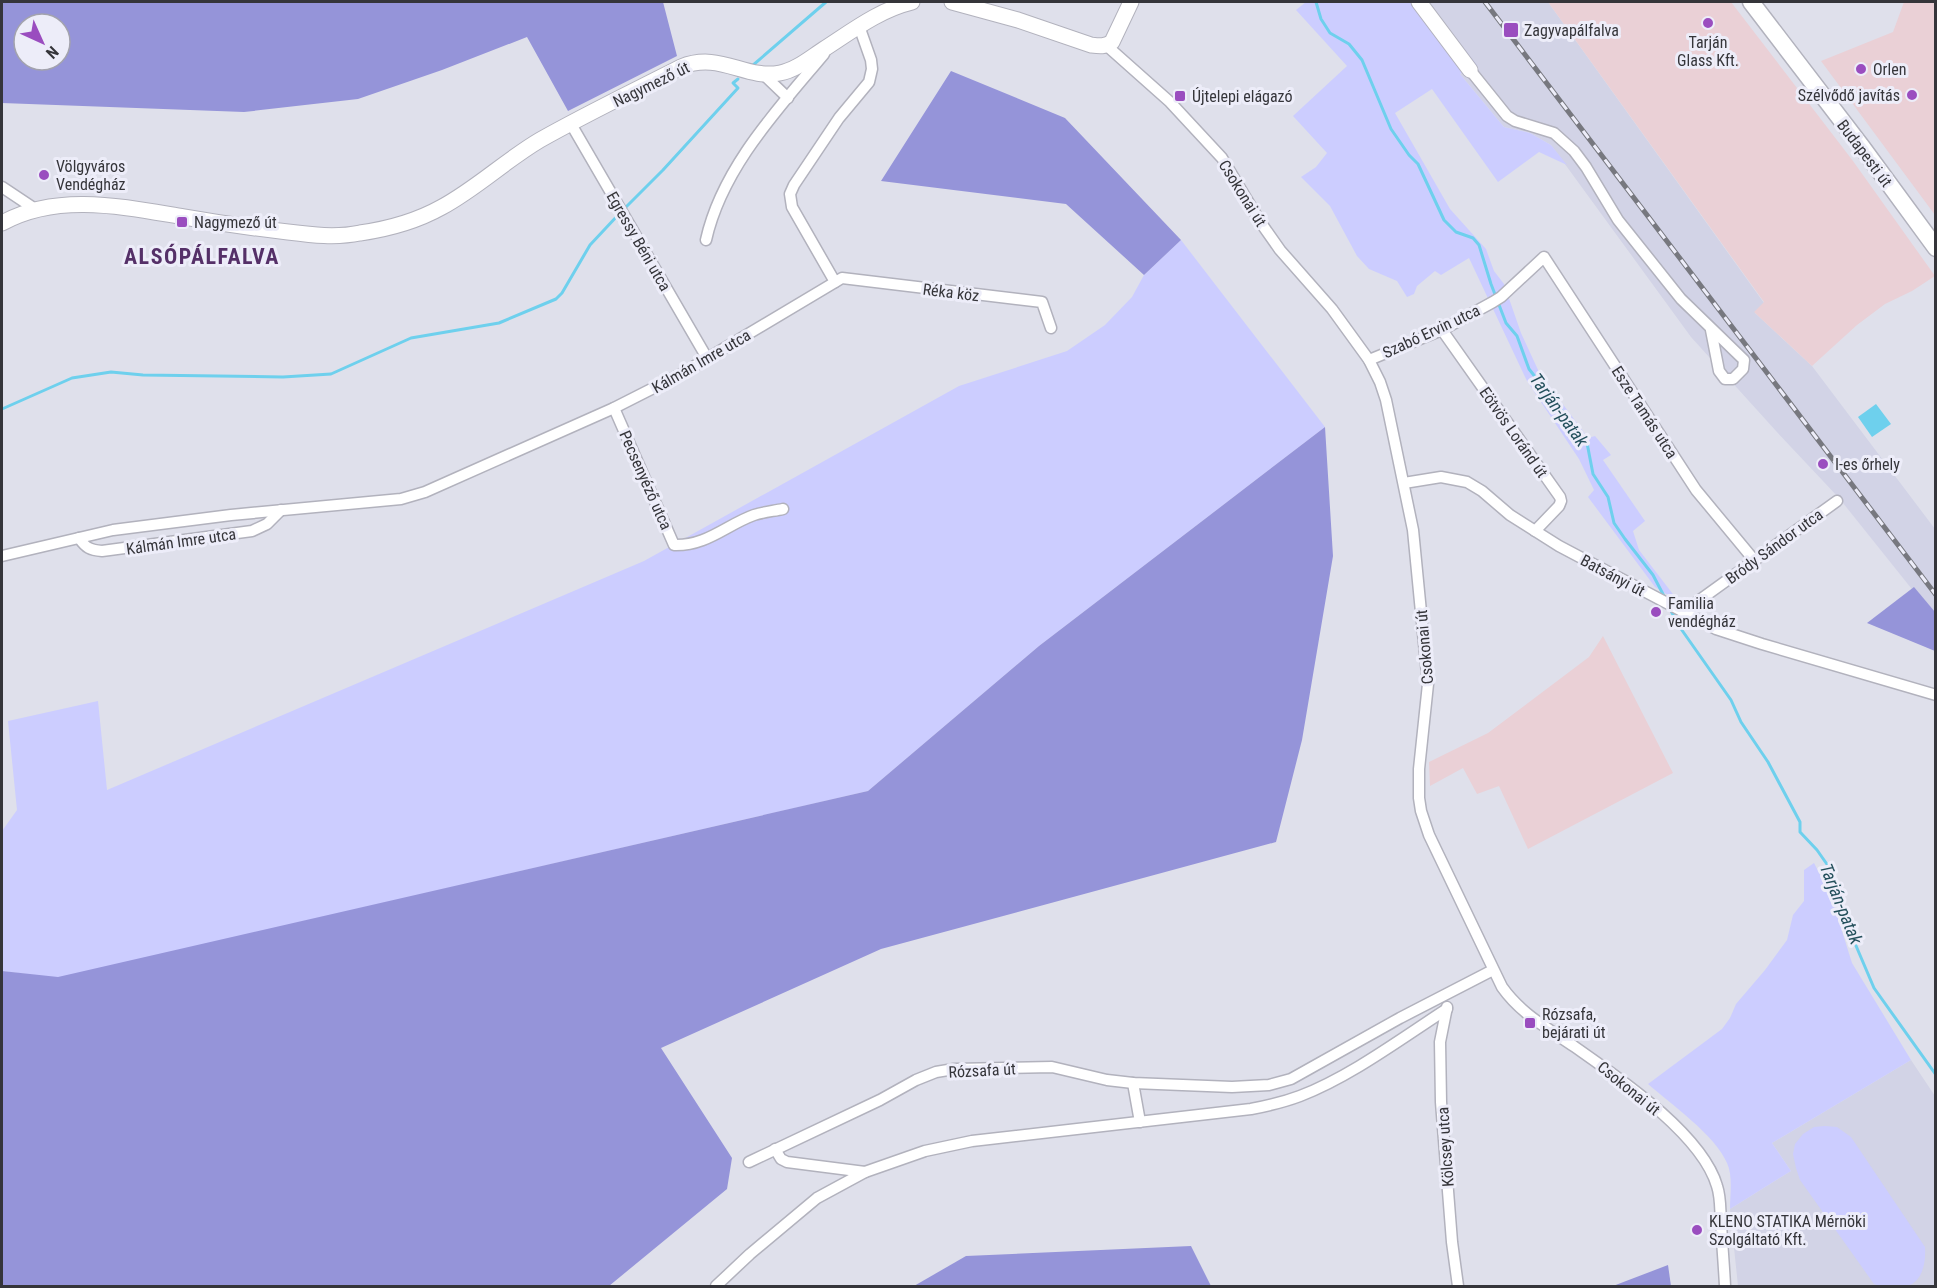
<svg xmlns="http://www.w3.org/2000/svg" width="1937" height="1288" font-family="'Roboto Condensed',sans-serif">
  <rect width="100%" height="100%" fill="#dfe0eb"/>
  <!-- built -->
  <g fill="#d2d3e6">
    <path d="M 1428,2 L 1548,2 L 1764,303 L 1755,313 L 1812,366 L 1935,529 L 1935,618 L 1839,498 L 1776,431 L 1691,337 L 1551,145 L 1530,133 L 1504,127 L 1460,74 L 1476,64 Z"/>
    <path d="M 1911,1060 L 1935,1096 L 1935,1286 L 1738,1286 L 1730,1209 L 1791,1171 L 1772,1143 Z"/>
  </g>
  <!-- industrial -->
  <g fill="#ead0d6">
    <path d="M 1548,2 L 1731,2 L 1853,161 L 1935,276 L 1912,291 L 1885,304 L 1857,325 L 1812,366 L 1754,312 L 1764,302 Z"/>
    <path d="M 1904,2 L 1935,2 L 1935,215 L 1821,61 L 1893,32 Z"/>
    <path d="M 1603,636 L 1673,773 L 1528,849 L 1499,786 L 1477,794 L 1463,768 L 1430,786 L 1429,762 L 1488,733 L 1589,657 Z"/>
  </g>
  <!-- green -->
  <g fill="#cccdff">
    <path d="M 1306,2 L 1428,2 L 1477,65 L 1460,74 L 1504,127 L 1530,133 L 1551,145 L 1567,165 L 1539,152 L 1498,182 L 1432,89 L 1395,113 L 1450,209 L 1486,249 L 1494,271 L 1504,284 L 1521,333 L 1539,372 L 1588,438 L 1595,436 L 1611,455 L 1603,460 L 1645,521 L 1633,531 L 1639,550 L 1679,602 L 1655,587 L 1588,497 L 1594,490 L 1579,459 L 1527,381 L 1469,258 L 1441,275 L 1435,271 L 1417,286 L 1414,294 L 1407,297 L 1397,281 L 1369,269 L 1357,256 L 1330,206 L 1301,177 L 1316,167 L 1327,153 L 1293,116 L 1347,66 L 1296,10 Z"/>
    <path d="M 1181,240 L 1325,427 L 1039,646 L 868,791 L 58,978 L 2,971 L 2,831 L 17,810 L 8,721 L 98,701 L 107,790 L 644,561 L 959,386 L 1067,351 L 1105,325 L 1132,297 L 1144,275 Z"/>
    <path d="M 1814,863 L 1831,896 L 1852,963 L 1911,1060 L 1772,1143 L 1791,1171 L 1730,1209 C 1730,1194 1733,1176 1727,1163 C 1716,1136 1671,1104 1648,1084 L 1722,1029 L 1730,1018 L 1736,1004 L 1765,970 L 1787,940 L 1793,915 L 1804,901 L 1804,870 Z"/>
    <path d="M 1825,1126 L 1837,1127 L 1851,1137 L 1925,1247 C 1926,1261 1923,1282 1907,1286 C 1902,1288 1896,1286 1892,1286 C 1885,1286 1880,1287 1874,1284 L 1800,1180 L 1796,1168 L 1793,1154 L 1795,1144 L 1803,1134 L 1814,1127 Z"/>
  </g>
  <!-- forest -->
  <g fill="#9594d9" fill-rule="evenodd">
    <path d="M 2,2 L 663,2 L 677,56 L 568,111 L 527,37 L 442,70 L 358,99 L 244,112 L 2,103 ZM 24,24 L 60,24 L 60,60 L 24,60 Z"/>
    <path d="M 951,71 L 1065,118 L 1181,240 L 1144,275 L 1066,204 L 881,181 Z"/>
    <path d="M 1325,427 L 1333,556 L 1302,740 L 1276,842 L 881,949 L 661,1048 L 732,1158 L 727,1189 L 609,1286 L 2,1286 L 2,971 L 58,977 L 868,791 L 1039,646 Z"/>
    <path d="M 1914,587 L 1935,612 L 1935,651 L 1867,623 Z"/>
    <path d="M 1191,1246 L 1211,1286 L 914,1286 L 966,1256 Z"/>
    <path d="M 1668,1265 L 1671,1286 L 1613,1286 Z"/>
  </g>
  <!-- water -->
  <path fill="#6ed0ed" d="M 1876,404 L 1891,424 L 1872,437 L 1858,417 Z"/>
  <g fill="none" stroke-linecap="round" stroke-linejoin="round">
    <!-- stream -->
    <g stroke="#6ed0ed" stroke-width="3">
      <path d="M 1316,2 L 1321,19 L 1330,33 L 1349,44 L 1362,60 L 1391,129 L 1409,155 L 1418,164 L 1444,220 L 1456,232 L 1473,238 L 1479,245 L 1491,284 L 1506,323 L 1517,336 L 1529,369 L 1587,443 L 1593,474 L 1608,497 L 1614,523 L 1625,539 L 1653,575 L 1665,598"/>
      <path d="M 752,66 L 826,2"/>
      <path d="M 624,209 L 663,170 L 738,88 L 733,83 L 738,79"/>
      <path d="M 2,409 L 72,378 L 111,372 L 143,375 L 283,377 L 331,374 L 411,338 L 499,323 L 556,299 L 562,293 L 590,245 L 619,214"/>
      <path d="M 1669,607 L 1679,626 L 1731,700 L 1741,722 L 1768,762 L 1800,822 L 1800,832 L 1817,850 L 1831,870 L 1851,934 L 1874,988 L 1936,1075"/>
    </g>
    <!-- street casing -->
    <g stroke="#b2b2bd" stroke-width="13">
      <g id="street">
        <path d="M 1107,46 L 1170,102 L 1222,158 L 1261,223 L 1280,250 L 1332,309 L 1369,360 L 1380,382 L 1386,400 L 1413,530 L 1428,684 L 1419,769 L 1419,798 L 1421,811 L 1429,835 L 1502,987 C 1521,1014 1549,1029 1575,1047 C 1619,1078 1702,1134 1717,1186 C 1721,1198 1720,1211 1721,1222 C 1722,1244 1724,1265 1725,1286"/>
        <path d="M 1470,70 L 1507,116 L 1515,121 L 1554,133 L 1574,151 L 1586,167 L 1618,220 L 1681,299 L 1744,360 L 1743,369 L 1733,379 L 1725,379 L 1719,371 L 1711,330"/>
        <path d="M 763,74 L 788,98"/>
        <path d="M 571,124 L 707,358"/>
        <path d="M 2,187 L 35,209"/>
        <path d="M 706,240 C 722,168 778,109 824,54"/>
        <path d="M 835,282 L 792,207 L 790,194 L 794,185 L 839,118 L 869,82 L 872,69 L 871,60 L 859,26"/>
        <path d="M 1442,330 L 1560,497 L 1561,501 L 1559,506 L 1535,531"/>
        <path d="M 1369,360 L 1442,330 L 1493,302 L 1501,297 L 1544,257 L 1696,490 L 1754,560"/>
        <path d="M 614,408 L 674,545 C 707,546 726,525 754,515 C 763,512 774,511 783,509"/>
        <path d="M 1404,483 L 1441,477 L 1467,482 L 1482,491 L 1510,515 L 1559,546 L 1716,629 L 1762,644 L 1936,695"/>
        <path d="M 79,538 C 86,548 90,550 102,551 L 252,531 L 267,524 L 281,510"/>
        <path d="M 2,556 L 113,530 L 231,515 L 401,499 L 425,492 L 614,408 L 681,374 L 842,278 L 1042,302 L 1051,328"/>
        <path d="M 1683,612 L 1837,501"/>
        <path d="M 1447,1007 L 1440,1042 L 1441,1102 L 1452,1242 L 1458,1286"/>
        <path d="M 1133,1083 L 1140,1122"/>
        <path d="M 775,1149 L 781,1159 L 787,1162 L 865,1172"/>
        <path d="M 749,1162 L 880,1100 L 916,1080 L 936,1072 L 954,1069 L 1052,1067 L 1107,1080 L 1133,1083 L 1232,1087 L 1269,1085 L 1291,1079 L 1400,1018 L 1493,970"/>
        <path d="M 716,1286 L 750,1254 L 817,1198 L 865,1172 L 925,1151 L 972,1141 L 1251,1109 C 1267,1106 1284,1102 1300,1096 C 1350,1077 1402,1038 1447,1009"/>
      </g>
    </g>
    <!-- secondary casing -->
    <g stroke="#b2b2bd" stroke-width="17">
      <g id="secondary">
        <path d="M 952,2 L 1018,20 L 1091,45 C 1099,46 1105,47 1112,42 L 1131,2"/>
        <path d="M 1419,2 L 1470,70"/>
        <path d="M 2,223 C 58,192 124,207 184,217 C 218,223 253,228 288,232 C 312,235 336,238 360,233 C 388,229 417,221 442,207 C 477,188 506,160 540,140 C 586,114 634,91 681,67 C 720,51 745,80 780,73 C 796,70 810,58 824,49 C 852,31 879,10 912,2"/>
      </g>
    </g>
    <!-- primary casing -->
    <g stroke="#b2b2bd" stroke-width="19">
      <path id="primary" d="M 1751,2 L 1862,147 L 1936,248"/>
    </g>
    <!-- street -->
    <use href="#street" stroke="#fff" stroke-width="10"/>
    <!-- secondary -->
    <use href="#secondary" stroke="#fff" stroke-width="15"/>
    <!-- primary -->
    <use href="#primary" stroke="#fff" stroke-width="16"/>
    <!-- rail casing -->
    <g stroke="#77787f" stroke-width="5">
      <path id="rail" d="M 1485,2 L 1936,595"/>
    </g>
    <!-- rail -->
    <use href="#rail" stroke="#ededf9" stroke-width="3" stroke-dasharray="9" stroke-linecap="butt"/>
  </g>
  <!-- markers -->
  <g fill="#9a4dbf" stroke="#ededf9" stroke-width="2">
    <circle cx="1708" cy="23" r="6"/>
    <rect x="1503" y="22" width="16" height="16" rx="3"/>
    <circle cx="1861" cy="69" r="6"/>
    <circle cx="1912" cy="95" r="6"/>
    <rect x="1174" y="90" width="12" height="12" rx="3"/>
    <circle cx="44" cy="175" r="6"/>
    <rect x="176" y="216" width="12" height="12" rx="3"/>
    <circle cx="1823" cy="464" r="6"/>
    <circle cx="1656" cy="612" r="6"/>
    <rect x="1524" y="1017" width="12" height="12" rx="3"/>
    <circle cx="1697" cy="1230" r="6"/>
  </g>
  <g text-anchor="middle" stroke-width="6" stroke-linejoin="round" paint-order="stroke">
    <!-- poi labels -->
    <g font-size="16" fill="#35353a" stroke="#ededf9" text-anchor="start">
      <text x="1524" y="36">Zagyvapálfalva</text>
      <text x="1708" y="48" text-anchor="middle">Tarján<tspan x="1708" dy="18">Glass Kft.</tspan></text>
      <text x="1873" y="75">Orlen</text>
      <text x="1900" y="101" text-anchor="end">Szélvődő javítás</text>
      <text x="1192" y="102">Újtelepi elágazó</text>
      <text x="56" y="172">Völgyváros<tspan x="56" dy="18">Vendégház</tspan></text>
      <text x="194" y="228">Nagymező út</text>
      <text x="1835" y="470">I-es őrhely</text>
      <text x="1668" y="609">Familia<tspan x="1668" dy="18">vendégház</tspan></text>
      <text x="1542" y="1020">Rózsafa,<tspan x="1542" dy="18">bejárati út</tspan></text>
      <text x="1709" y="1227">KLENO STATIKA Mérnöki<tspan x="1709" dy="18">Szolgáltató Kft.</tspan></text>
    </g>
    <!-- street labels -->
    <g font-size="16" fill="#35353a" stroke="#ededf9">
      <text transform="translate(651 84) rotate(-26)" y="6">Nagymező út</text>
      <text transform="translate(1865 153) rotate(53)" y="6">Budapesti út</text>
      <text transform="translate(1243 193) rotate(58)" y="6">Csokonai út</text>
      <text transform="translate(639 241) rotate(60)" y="6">Egressy Béni utca</text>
      <text transform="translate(951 292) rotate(7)" y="6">Réka köz</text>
      <text transform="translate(1431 331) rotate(-25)" y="6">Szabó Ervin utca</text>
      <text transform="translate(701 361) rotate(-30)" y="6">Kálmán Imre utca</text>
      <text transform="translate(1645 412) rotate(57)" y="6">Esze Tamás utca</text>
      <text transform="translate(1514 432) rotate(55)" y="6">Eötvös Loránd út</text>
      <text transform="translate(646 480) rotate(66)" y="6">Pecsenyéző utca</text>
      <text transform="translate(181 541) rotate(-8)" y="6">Kálmán Imre utca</text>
      <text transform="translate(1774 546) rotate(-36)" y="6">Bródy Sándor utca</text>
      <text transform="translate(1613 575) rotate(28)" y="6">Batsányi út</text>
      <text transform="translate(1424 647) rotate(-95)" y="6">Csokonai út</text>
      <text transform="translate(982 1070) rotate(-3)" y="6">Rózsafa út</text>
      <text transform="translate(1629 1088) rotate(39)" y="6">Csokonai út</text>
      <text transform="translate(1445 1147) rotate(-94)" y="6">Kölcsey utca</text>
    </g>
    <!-- water labels -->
    <g font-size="18" font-style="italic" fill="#234f5b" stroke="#ededf9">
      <text transform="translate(1559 410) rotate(54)" y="6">Tarján-patak</text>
      <text transform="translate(1841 904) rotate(68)" y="6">Tarján-patak</text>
    </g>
    <!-- district labels -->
    <g font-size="22" font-weight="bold" letter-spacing="1.5" fill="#553068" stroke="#ededf9">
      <text x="202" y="264">ALSÓPÁLFALVA</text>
    </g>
  </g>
  <!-- border -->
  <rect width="1937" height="1288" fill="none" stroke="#35353a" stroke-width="6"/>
  <!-- north arrow -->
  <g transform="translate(42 42) rotate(135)"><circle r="28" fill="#ededf9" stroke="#a3a3ad" stroke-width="1.5"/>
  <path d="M0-4.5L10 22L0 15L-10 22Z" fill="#9a4dbf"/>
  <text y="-9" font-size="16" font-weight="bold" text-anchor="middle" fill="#35353a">N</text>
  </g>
</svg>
